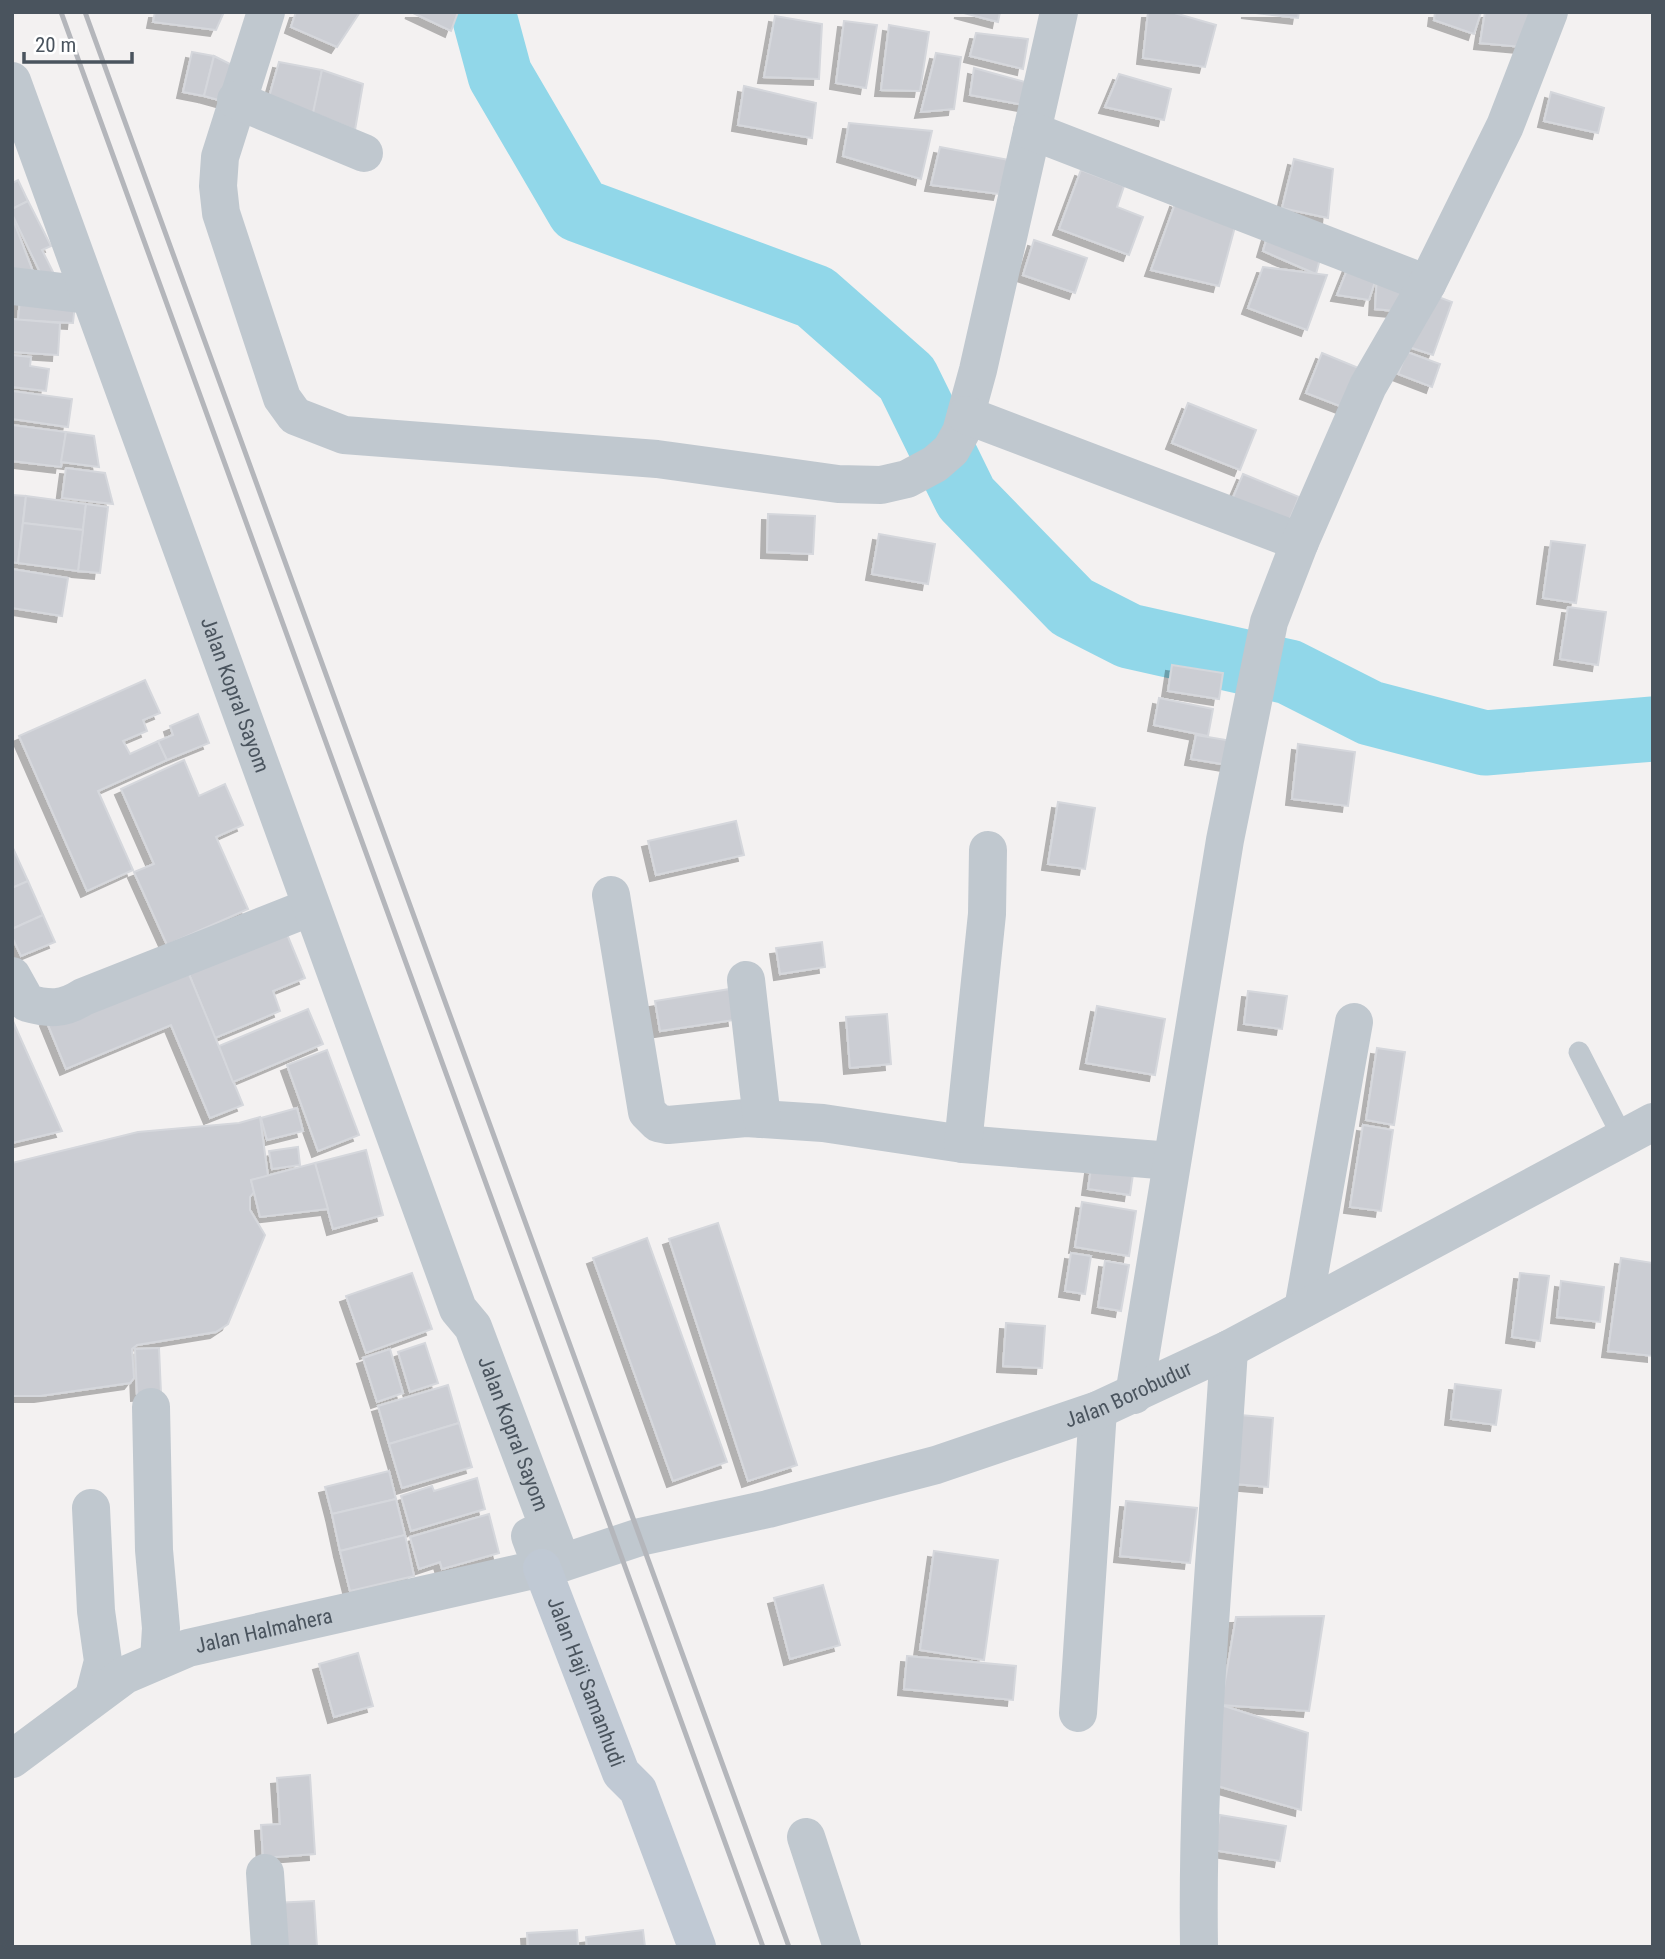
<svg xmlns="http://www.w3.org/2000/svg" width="1665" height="1959" font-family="'Roboto Condensed',sans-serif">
  <defs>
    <filter id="shadow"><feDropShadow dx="-6" dy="6" stdDeviation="0" flood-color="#0004"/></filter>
  </defs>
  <rect width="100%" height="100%" fill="#f3f1f1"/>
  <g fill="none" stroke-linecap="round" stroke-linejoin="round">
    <!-- river -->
    <path stroke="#91d7e9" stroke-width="65" d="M 483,12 L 500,75 L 579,210 L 815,297 L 907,378 L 966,498 L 1072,607 L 1129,636 L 1289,672 L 1370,713 L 1485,743 L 1653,729"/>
  </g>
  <!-- building -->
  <g fill="#cbcdd3" stroke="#d5d7dc" stroke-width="2" filter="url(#shadow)">
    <path d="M 155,12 L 224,12 L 216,30 L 153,22 Z"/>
    <path d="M 296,12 L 360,12 L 337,47 L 291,27 Z"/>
    <path d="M 411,12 L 458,12 L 451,31 Z"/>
    <path d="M 960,12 L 1000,12 L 998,22 Z"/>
    <path d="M 1148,12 L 1171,12 L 1216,25 L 1205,67 L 1143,58 Z"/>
    <path d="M 1247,12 L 1299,12 L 1298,18 Z"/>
    <path d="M 1435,12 L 1481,12 L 1474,34 L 1434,20 Z"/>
    <path d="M 1485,12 L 1531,12 L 1522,47 L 1480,43 Z"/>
    <path d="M 775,16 L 822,24 L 819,79 L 764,77 Z"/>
    <path d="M 844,21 L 877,25 L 866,88 L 836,83 Z"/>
    <path d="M 889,25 L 929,32 L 920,91 L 881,90 Z"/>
    <path d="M 976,33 L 1028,39 L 1023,69 L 970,56 Z"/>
    <path d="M 192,52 L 214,56 L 204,96 L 183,92 Z"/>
    <path d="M 936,53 L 961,57 L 954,109 L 921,112 Z"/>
    <path d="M 214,56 L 234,66 L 222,101 L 204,96 Z"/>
    <path d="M 279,62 L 322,70 L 312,121 L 269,97 Z"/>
    <path d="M 974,68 L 1025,82 L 1024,105 L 970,95 Z"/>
    <path d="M 322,70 L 363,84 L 355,130 L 313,113 Z"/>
    <path d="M 1119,74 L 1171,89 L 1164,120 L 1105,107 Z"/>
    <path d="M 744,86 L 816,103 L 812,138 L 738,125 Z"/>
    <path d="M 1551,92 L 1604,108 L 1598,133 L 1544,121 Z"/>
    <path d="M 849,123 L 932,131 L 921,179 L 843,156 Z"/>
    <path d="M 940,147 L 1009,160 L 999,194 L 931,185 Z"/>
    <path d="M 1294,159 L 1333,169 L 1328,218 L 1282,208 Z"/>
    <path d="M 1081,170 L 1124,186 L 1117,207 L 1143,217 L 1129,255 L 1059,229 Z"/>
    <path d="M 18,180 L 28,201 L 12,209 L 12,183 Z"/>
    <path d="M 28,201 L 51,246 L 42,250 L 59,284 L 48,289 L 12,214 L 12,209 Z"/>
    <path d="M 1176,201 L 1236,223 L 1219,286 L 1151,270 Z"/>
    <path d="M 12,222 L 14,222 L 37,282 L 12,278 Z"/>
    <path d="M 1268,234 L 1321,255 L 1316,274 L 1263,251 Z"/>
    <path d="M 1034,240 L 1087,258 L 1075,293 L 1023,275 Z"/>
    <path d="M 1349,265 L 1377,275 L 1369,300 L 1337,295 Z"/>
    <path d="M 1263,267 L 1327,275 L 1307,330 L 1248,308 Z"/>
    <path d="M 1377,275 L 1406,288 L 1404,312 L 1375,309 Z"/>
    <path d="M 1425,292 L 1452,302 L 1433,355 L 1406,346 Z"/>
    <path d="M 20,299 L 75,303 L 73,323 L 18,320 Z"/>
    <path d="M 12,319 L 60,323 L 58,355 L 12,352 Z"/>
    <path d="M 1407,352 L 1440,364 L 1432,387 L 1398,374 Z"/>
    <path d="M 1322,353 L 1361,369 L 1345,408 L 1306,393 Z"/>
    <path d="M 12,355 L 31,357 L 30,366 L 49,369 L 46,391 L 12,387 Z"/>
    <path d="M 12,391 L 72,399 L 68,427 L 12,419 Z"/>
    <path d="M 1188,403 L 1256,430 L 1240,470 L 1172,443 Z"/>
    <path d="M 12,425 L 66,432 L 61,467 L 12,461 Z"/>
    <path d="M 66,432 L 94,436 L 99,467 L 61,462 Z"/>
    <path d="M 66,468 L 105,473 L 113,504 L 62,498 Z"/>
    <path d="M 1243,474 L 1299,497 L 1284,533 L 1228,509 Z"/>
    <path d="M 12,495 L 26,496 L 18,563 L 12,562 Z"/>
    <path d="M 26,496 L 86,504 L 83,530 L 23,523 Z"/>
    <path d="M 86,504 L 108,507 L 100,573 L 78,571 Z"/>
    <path d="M 768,514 L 815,516 L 813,554 L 767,552 Z"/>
    <path d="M 23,523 L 83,530 L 78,571 L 18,563 Z"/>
    <path d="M 879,534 L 935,544 L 928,584 L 872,574 Z"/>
    <path d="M 1551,541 L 1585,545 L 1576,603 L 1543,598 Z"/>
    <path d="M 12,569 L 68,578 L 62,616 L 12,608 Z"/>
    <path d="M 1568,607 L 1606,612 L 1598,665 L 1560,659 Z"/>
    <path d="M 1172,665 L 1223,673 L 1219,699 L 1168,691 Z"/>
    <path d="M 145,680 L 160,713 L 143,720 L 147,731 L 123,741 L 130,754 L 158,741 L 167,760 L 98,791 L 133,870 L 87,891 L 19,736 Z"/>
    <path d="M 1159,698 L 1213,709 L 1208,736 L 1154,725 Z"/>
    <path d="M 198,714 L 209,743 L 167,760 L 158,741 L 173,735 L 170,726 Z"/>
    <path d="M 1196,735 L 1232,741 L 1228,765 L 1191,759 Z"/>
    <path d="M 1298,744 L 1355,752 L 1348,806 L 1292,799 Z"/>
    <path d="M 184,760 L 199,796 L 225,784 L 243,825 L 216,837 L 248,909 L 167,945 L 134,872 L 154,864 L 121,789 Z"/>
    <path d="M 1058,802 L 1095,808 L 1085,869 L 1048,864 Z"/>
    <path d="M 736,821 L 744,855 L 656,875 L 648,841 Z"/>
    <path d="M 12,846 L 28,881 L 12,888 Z"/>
    <path d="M 28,881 L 43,915 L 12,929 L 12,888 Z"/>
    <path d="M 43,915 L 55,942 L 21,956 L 12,937 L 12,929 Z"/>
    <path d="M 282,922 L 305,978 L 273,991 L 280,1011 L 215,1038 L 184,962 Z"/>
    <path d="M 822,942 L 825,967 L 780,974 L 776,948 Z"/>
    <path d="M 184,962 L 243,1105 L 210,1118 L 171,1025 L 66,1069 L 46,1020 Z"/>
    <path d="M 730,989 L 734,1020 L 660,1031 L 655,1001 Z"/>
    <path d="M 1248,991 L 1287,996 L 1282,1029 L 1244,1024 Z"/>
    <path d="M 1097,1006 L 1165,1019 L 1155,1075 L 1086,1063 Z"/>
    <path d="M 308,1009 L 323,1044 L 233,1082 L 219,1046 Z"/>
    <path d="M 887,1014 L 891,1064 L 850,1068 L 846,1017 Z"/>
    <path d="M 12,1019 L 62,1131 L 12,1143 Z"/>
    <path d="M 1377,1048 L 1405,1052 L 1394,1125 L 1366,1120 Z"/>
    <path d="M 327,1050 L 359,1135 L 318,1151 L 287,1065 Z"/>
    <path d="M 297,1108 L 303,1131 L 267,1140 L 261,1118 Z"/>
    <path d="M 260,1117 L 268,1176 L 251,1180 L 254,1192 L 250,1197 L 250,1210 L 265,1235 L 228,1324 L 216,1332 L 137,1345 L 132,1349 L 134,1378 L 130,1383 L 40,1396 L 12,1396 L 12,1163 L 138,1132 L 239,1123 Z"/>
    <path d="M 1363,1125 L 1393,1130 L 1381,1211 L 1350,1207 Z"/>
    <path d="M 298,1147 L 300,1165 L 272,1169 L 269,1151 Z"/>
    <path d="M 366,1150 L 383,1215 L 333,1229 L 315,1163 Z"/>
    <path d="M 315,1163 L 328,1209 L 260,1217 L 251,1180 Z"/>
    <path d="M 1091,1168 L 1133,1174 L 1130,1195 L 1088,1189 Z"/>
    <path d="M 1082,1202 L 1136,1211 L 1129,1256 L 1075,1247 Z"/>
    <path d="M 718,1223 L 797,1465 L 748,1481 L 669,1239 Z"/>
    <path d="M 647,1238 L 727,1462 L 673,1481 L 593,1258 Z"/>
    <path d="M 1071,1253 L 1091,1256 L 1085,1294 L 1065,1291 Z"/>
    <path d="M 1621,1258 L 1653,1263 L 1653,1356 L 1608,1351 Z"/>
    <path d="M 1105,1261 L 1129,1265 L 1121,1311 L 1098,1307 Z"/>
    <path d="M 412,1273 L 432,1329 L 366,1353 L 346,1296 Z"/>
    <path d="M 1520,1273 L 1549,1276 L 1540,1341 L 1512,1337 Z"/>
    <path d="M 1561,1281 L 1604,1287 L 1600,1322 L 1557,1317 Z"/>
    <path d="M 1006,1323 L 1045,1326 L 1042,1368 L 1003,1366 Z"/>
    <path d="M 425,1343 L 438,1383 L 410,1392 L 398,1352 Z"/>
    <path d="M 159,1348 L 161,1393 L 137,1395 L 135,1349 Z"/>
    <path d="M 390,1349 L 403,1393 L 377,1402 L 363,1358 Z"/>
    <path d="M 1455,1384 L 1501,1390 L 1496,1425 L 1451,1419 Z"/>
    <path d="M 448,1385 L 459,1423 L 389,1444 L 378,1406 Z"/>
    <path d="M 1240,1415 L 1273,1418 L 1268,1487 L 1235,1484 Z"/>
    <path d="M 459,1423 L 472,1467 L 402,1488 L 389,1444 Z"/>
    <path d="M 389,1471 L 396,1499 L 332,1514 L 325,1487 Z"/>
    <path d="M 477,1478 L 485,1509 L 411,1531 L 401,1496 L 432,1486 L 434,1491 Z"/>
    <path d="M 396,1499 L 405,1535 L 340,1551 L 332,1514 Z"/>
    <path d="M 1126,1501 L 1197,1508 L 1190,1563 L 1120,1556 Z"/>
    <path d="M 489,1514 L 499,1553 L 442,1569 L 440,1562 L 419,1569 L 410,1537 Z"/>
    <path d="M 405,1535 L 414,1576 L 350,1591 L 340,1551 Z"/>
    <path d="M 934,1551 L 998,1560 L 984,1660 L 920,1650 Z"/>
    <path d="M 823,1585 L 840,1645 L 790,1659 L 774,1598 Z"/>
    <path d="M 1324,1616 L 1309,1711 L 1221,1705 L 1236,1617 Z"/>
    <path d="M 358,1653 L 373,1706 L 334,1717 L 319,1664 Z"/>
    <path d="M 907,1656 L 1016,1666 L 1013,1700 L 904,1689 Z"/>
    <path d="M 1221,1705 L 1308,1733 L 1301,1810 L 1207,1783 Z"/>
    <path d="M 310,1775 L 315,1854 L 263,1858 L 261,1825 L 280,1824 L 277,1778 Z"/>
    <path d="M 1220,1815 L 1286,1826 L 1280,1861 L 1213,1850 Z"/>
    <path d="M 314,1901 L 317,1947 L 276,1947 L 274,1903 Z"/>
    <path d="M 577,1930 L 578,1947 L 528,1947 L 527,1933 Z"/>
    <path d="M 643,1930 L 645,1947 L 587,1947 L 586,1937 Z"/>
  </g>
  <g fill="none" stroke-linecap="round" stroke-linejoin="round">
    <!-- service -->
    <path stroke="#c0c8cf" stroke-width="21" d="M 1579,1052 L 1623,1138"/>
    <!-- minor -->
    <g stroke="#c0c8cf" stroke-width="38">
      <path d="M 266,12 L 220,157 L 218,186 L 221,213 L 282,398 L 295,416 L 344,435 L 657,459 L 838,484 L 881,485 L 907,479 L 935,464 L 951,450 L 961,432 L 978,370 L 1059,12"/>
      <path d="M 236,100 L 364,153"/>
      <path d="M 1032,131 L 1427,284"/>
      <path d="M 12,286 L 88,295"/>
      <path d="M 966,415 L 1300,542"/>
      <path d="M 611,895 L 647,1112 L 658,1123 L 668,1125 L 746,1118 L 823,1123 L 963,1144 L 1171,1161"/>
      <path d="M 12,976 L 27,1003 C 49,1009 63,1010 83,997 L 311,907"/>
      <path d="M 746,980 L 762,1119"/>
      <path d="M 963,1144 L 987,914 L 988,850"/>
      <path d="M 1303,1309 L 1354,1022"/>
      <path d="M 1134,1395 L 1225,840 L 1269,622 L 1300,542 L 1368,386 L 1427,284 L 1505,126 L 1549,12"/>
      <path d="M 151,1407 L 154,1550 L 161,1628 L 159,1660"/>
      <path d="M 91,1508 L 96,1611 L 103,1661 L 94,1696"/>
      <path d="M 1078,1713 L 1098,1410"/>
      <path d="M 806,1837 L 842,1947"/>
      <path d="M 265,1873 L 270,1947"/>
      <path d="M 1199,1947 C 1196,1747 1217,1548 1229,1349"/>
    </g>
    <!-- tertiary -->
    <g stroke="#c0c8cf" stroke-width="38">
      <path id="s1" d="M 12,81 L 458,1309 L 473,1327 L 562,1563 L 640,1537 L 768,1509 L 936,1465 L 1098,1410 L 1229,1349 L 1653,1122"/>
      <path id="s2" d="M 12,1759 L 125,1675 L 188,1648 L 542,1568 L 530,1536"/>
    </g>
    <!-- secondary -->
    <path stroke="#c0c9d4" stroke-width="38" id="s3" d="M 542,1568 L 621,1773 L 638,1790 L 697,1947"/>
    <!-- rail -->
    <g stroke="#b4b6bb" stroke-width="5">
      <path d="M 61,12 L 763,1947"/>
      <path d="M 85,12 L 789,1947"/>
    </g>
  </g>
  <g text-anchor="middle" stroke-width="6" stroke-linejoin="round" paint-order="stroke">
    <!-- street labels -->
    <g font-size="21" fill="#4a545e" stroke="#fff">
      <text dy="7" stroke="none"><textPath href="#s1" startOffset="653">Jalan Kopral Sayom</textPath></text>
      <text dy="7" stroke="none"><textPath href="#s1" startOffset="2174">Jalan Borobudur</textPath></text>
      <text dy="7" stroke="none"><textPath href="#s1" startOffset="1444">Jalan Kopral Sayom</textPath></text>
      <text dy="7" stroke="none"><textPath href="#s2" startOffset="287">Jalan Halmahera</textPath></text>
      <text dy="7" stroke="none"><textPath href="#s3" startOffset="122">Jalan Haji Samanhudi</textPath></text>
    </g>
  </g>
  <!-- border -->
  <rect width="1665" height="1959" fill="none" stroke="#4a545e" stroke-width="28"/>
  <!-- scale -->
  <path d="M24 52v10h108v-10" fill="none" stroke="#4a545e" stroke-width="3.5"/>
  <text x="35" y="52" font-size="21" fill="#4a545e" stroke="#ffffff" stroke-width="5" paint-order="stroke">20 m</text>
</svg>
